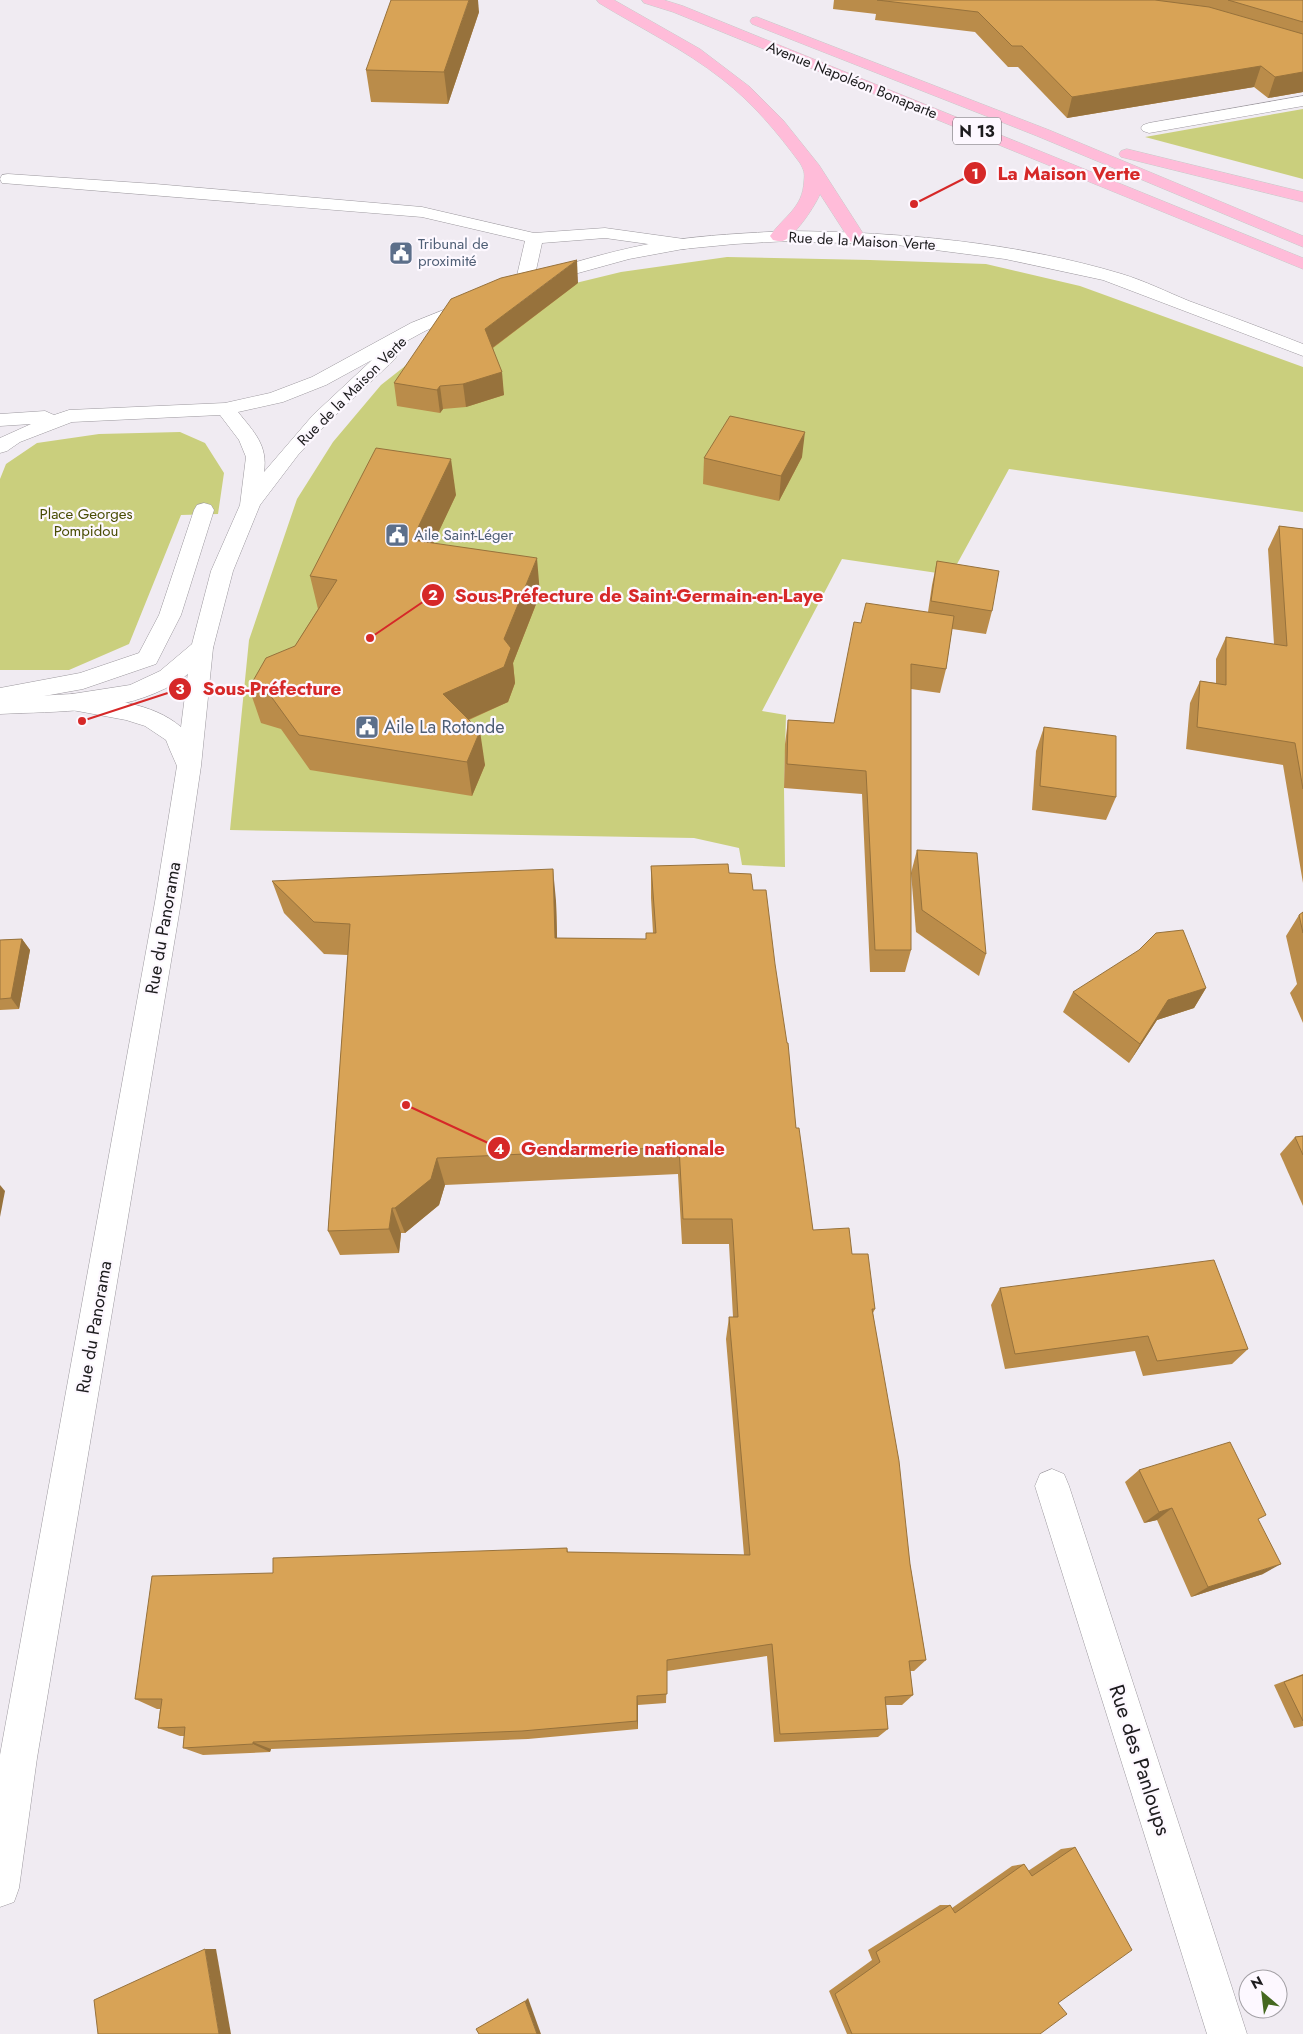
<svg xmlns="http://www.w3.org/2000/svg" width="1303" height="2034" font-family="Jost,sans-serif">
  <rect width="100%" height="100%" fill="#f0ebf2"/>
  <!-- green -->
  <g fill="#cacf7d">
    <path d="M 1303,109 L 1303,179 L 1145,137 Z"/>
    <path d="M 727,257 L 870,260 L 986,264 L 1080,286 L 1303,367 L 1303,512 L 1009,469 L 951,575 L 842,559 L 762,711 L 786,715 L 784,788 L 785,867 L 742,865 L 739,848 L 694,838 L 230,830 L 249,640 L 297,499 L 333,442 L 381,385 L 428,348 L 551,289 L 621,272 Z"/>
    <path d="M 180,432 L 205,443 L 224,473 L 218,514 L 181,515 L 129,644 L 69,670 L 0,670 L 0,479 L 6,464 L 37,443 L 99,434 Z"/>
  </g>
  <g fill="none" stroke-linecap="round" stroke-linejoin="round">
    <!-- service casing -->
    <g stroke="#9c989e" stroke-width="1">
      <path id="service" d="M 204,503 L 211,505 L 214,510 L 181,615 L 156,664 L 83,689 L 0,704 L 0,688 L 80,673 L 139,653 L 159,615 L 194,510 L 197,505 Z"/>
    </g>
    <!-- minor casing -->
    <g stroke="#9c989e" stroke-width="1">
      <g id="minor">
        <path d="M 1303,96 L 1303,106 L 1149,133 L 1143,131 L 1141,128 L 1143,125 L 1149,123 Z"/>
        <path d="M 8,174 L 155,184 L 422,207 L 534,233 L 605,228 L 684,239 L 690,240 L 693,244 L 690,248 L 684,249 L 605,238 L 542,243 L 533,284 L 530,288 L 524,289 L 518,288 L 515,284 L 525,241 L 422,217 L 2,183 L 0,179 L 2,175 Z"/>
        <path d="M 202,640 L 210,642 L 213,648 L 201,766 L 181,902 L 37,1758 L 19,1888 L 14,1902 L 0,1907 L 0,1755 L 155,902 L 177,766 L 170,750 L 166,740 L 145,726 L 126,720 L 72,710 L 64,708 L 60,702 L 64,696 L 72,694 C 109,700 152,702 181,727 L 191,648 L 194,642 Z"/>
        <path d="M 1052,1469 L 1064,1474 L 1069,1486 L 1247,2034 L 1207,2034 L 1035,1486 L 1040,1474 Z"/>
      </g>
    </g>
    <!-- tertiary casing -->
    <g stroke="#9c989e" stroke-width="1">
      <g id="tertiary">
        <path d="M 788,231 C 900,232 1015,242 1122,274 C 1145,281 1167,292 1189,301 C 1227,315 1265,329 1303,344 L 1303,356 L 1103,280 L 1005,259 L 897,245 L 788,241 L 735,244 L 683,249 L 629,259 L 542,283 L 536,282 L 533,278 L 536,274 C 578,261 622,248 666,241 C 706,235 747,233 788,231 Z"/>
        <path d="M 471,299 L 477,300 L 480,304 L 477,308 L 425,331 L 390,350 L 395,351 L 397,355 L 395,359 L 327,423 L 298,455 L 260,505 L 233,571 L 213,648 L 210,654 C 199,663 188,676 175,683 C 124,714 58,711 0,714 L 0,698 L 72,694 L 130,685 L 160,671 L 192,644 L 211,571 L 240,505 L 246,457 L 239,440 L 220,415 L 72,422 L 20,442 L 7,451 L 0,453 L 0,438 L 31,424 L 0,426 L 0,414 L 45,411 L 54,415 L 69,410 L 225,403 L 270,393 L 312,377 L 411,323 ZM 372,360 L 313,415 L 264,472 C 268,445 254,432 238,412 L 283,402 L 326,385 Z"/>
      </g>
    </g>
    <!-- primary casing -->
    <g stroke="#c9c9c9" stroke-width="1">
      <g id="primary">
        <path d="M 597,0 L 614,0 L 700,49 L 750,87 L 783,120 L 819,165 L 866,238 L 863,242 L 857,243 L 851,242 L 820,194 C 815,206 797,233 785,240 C 781,242 777,241 773,240 L 770,236 C 784,216 803,208 804,181 C 805,173 804,170 800,163 C 777,132 753,103 722,79 C 684,49 640,28 599,3 Z"/>
        <path d="M 642,0 L 664,0 L 683,6 L 1303,258 L 1303,269 L 673,12 L 644,3 Z"/>
        <path d="M 757,17 L 1049,130 L 1303,236 L 1303,247 L 1037,136 L 752,24 L 750,21 L 752,18 Z"/>
        <path d="M 1127,149 L 1303,192 L 1303,202 L 1121,157 L 1119,154 L 1121,151 Z"/>
      </g>
    </g>
    <!-- service -->
    <use href="#service" fill="#fff" fill-rule="evenodd"/>
    <!-- minor -->
    <use href="#minor" fill="#fff" fill-rule="evenodd"/>
    <!-- tertiary -->
    <use href="#tertiary" fill="#fff" fill-rule="evenodd"/>
    <!-- primary -->
    <use href="#primary" fill="#ffbcd9" fill-rule="evenodd"/>
  </g>
  <!-- wall -->
  <g fill="#ba8c4a">
    <path d="M 834,0 L 1303,0 L 1303,92 L 1268,98 L 1254,87 L 1067,118 L 1018,67 L 1008,67 L 975,32 L 875,20 L 876,14 L 833,9 Z"/>
    <path d="M 479,12 L 448,104 L 371,102 L 366,70 Z"/>
    <path d="M 578,283 L 493,348 L 504,395 L 466,407 L 443,409 L 440,413 L 397,406 L 394,383 Z"/>
    <path d="M 802,457 L 779,501 L 703,484 L 704,458 Z"/>
    <path d="M 456,495 L 433,543 L 540,594 L 513,663 L 515,683 L 508,702 L 469,720 L 485,765 L 472,796 L 310,770 L 281,729 L 261,723 L 249,688 L 295,646 L 318,609 L 310,576 Z"/>
    <path d="M 1279,526 L 1303,529 L 1303,883 L 1283,765 L 1186,749 L 1190,703 L 1200,681 L 1216,683 L 1216,659 L 1226,637 L 1274,644 L 1268,549 Z"/>
    <path d="M 937,561 L 992,611 L 986,634 L 952,629 L 946,669 L 940,693 L 911,689 L 911,950 L 905,972 L 870,972 L 862,794 L 784,788 L 785,744 L 788,720 L 834,723 L 861,623 L 928,612 L 932,585 Z"/>
    <path d="M 1044,727 L 1116,797 L 1106,820 L 1032,810 L 1036,751 Z"/>
    <path d="M 917,850 L 986,954 L 979,976 L 916,932 L 911,873 Z"/>
    <path d="M 651,866 L 729,873 L 753,890 L 796,1128 L 813,1230 L 852,1254 L 875,1309 L 873,1313 L 910,1564 L 926,1660 L 914,1671 L 910,1671 L 913,1695 L 902,1705 L 886,1705 L 888,1729 L 878,1737 L 774,1742 L 767,1656 L 667,1671 L 666,1703 L 638,1705 L 638,1729 L 528,1739 L 271,1749 L 270,1752 L 203,1755 L 183,1748 L 184,1736 L 180,1736 L 158,1728 L 160,1709 L 157,1709 L 135,1699 L 273,1573 L 567,1548 L 568,1552 L 744,1555 L 726,1339 L 729,1317 L 733,1317 L 729,1244 L 682,1244 L 678,1174 L 445,1185 L 439,1205 L 405,1233 L 401,1233 L 399,1253 L 340,1255 L 328,1231 L 348,955 L 324,954 L 284,913 L 272,881 L 556,901 L 557,938 L 646,939 L 653,933 L 651,898 Z"/>
    <path d="M 1303,912 L 1303,1023 L 1290,993 L 1297,984 L 1286,936 L 1299,915 Z"/>
    <path d="M 22,939 L 30,950 L 19,1009 L 0,1010 L 0,940 Z"/>
    <path d="M 1206,988 L 1194,1008 L 1157,1020 L 1129,1063 L 1063,1012 L 1073,992 Z"/>
    <path d="M 1303,1136 L 1303,1206 L 1280,1154 L 1295,1137 Z"/>
    <path d="M 1000,1288 L 1248,1349 L 1232,1364 L 1143,1376 L 1135,1351 L 1005,1369 L 991,1305 Z"/>
    <path d="M 1139,1470 L 1263,1574 L 1191,1597 L 1157,1520 L 1144,1523 L 1125,1482 Z"/>
    <path d="M 1303,1674 L 1303,1726 L 1294,1728 L 1274,1685 Z"/>
    <path d="M 1075,1847 L 1058,2003 L 1040,2034 L 847,2034 L 829,1991 L 872,1960 L 868,1950 L 940,1905 L 950,1905 L 952,1908 L 1012,1866 L 1024,1864 L 1028,1871 L 1061,1849 Z"/>
  </g>
  <!-- shaded-wall -->
  <g fill="#97723c">
    <path d="M 469,0 L 478,0 L 479,12 L 448,104 L 444,72 Z"/>
    <path d="M 1261,66 L 1254,87 L 1067,118 L 1072,97 Z"/>
    <path d="M 1303,72 L 1303,92 L 1268,98 L 1275,77 Z"/>
    <path d="M 577,260 L 578,283 L 488,351 L 485,329 Z"/>
    <path d="M 502,372 L 504,395 L 466,407 L 463,384 Z"/>
    <path d="M 440,386 L 443,409 L 440,413 L 437,390 Z"/>
    <path d="M 805,432 L 802,457 L 779,501 L 781,476 Z"/>
    <path d="M 451,459 L 456,495 L 418,576 L 412,540 Z"/>
    <path d="M 537,558 L 540,594 L 513,663 L 515,683 L 508,702 L 449,728 L 443,694 L 504,639 Z"/>
    <path d="M 480,731 L 485,765 L 472,796 L 467,762 Z"/>
    <path d="M 553,869 L 556,901 L 558,969 L 555,938 Z"/>
    <path d="M 22,939 L 30,950 L 19,1009 L 11,998 Z"/>
    <path d="M 1206,988 L 1194,1008 L 1157,1020 L 1129,1063 L 1140,1044 L 1168,1000 Z"/>
    <path d="M 437,1158 L 445,1185 L 439,1205 L 405,1233 L 395,1208 Z"/>
    <path d="M 0,1185 L 5,1191 L 0,1217 Z"/>
    <path d="M 392,1208 L 401,1233 L 399,1253 L 389,1229 Z"/>
    <path d="M 1172,1508 L 1157,1520 L 1144,1523 L 1159,1512 Z"/>
    <path d="M 1281,1564 L 1263,1574 L 1191,1597 L 1208,1587 Z"/>
    <path d="M 637,1696 L 638,1705 L 638,1729 L 637,1721 Z"/>
    <path d="M 253,1742 L 271,1749 L 270,1752 L 253,1744 Z"/>
    <path d="M 205,1949 L 216,1949 L 231,2034 L 219,2034 Z"/>
    <path d="M 528,1998 L 541,2034 L 537,2034 L 525,2001 Z"/>
  </g>
  <!-- building -->
  <g fill="#d8a356" stroke="#97723c">
    <path d="M 391,0 L 469,0 L 444,72 L 366,70 Z"/>
    <path d="M 877,0 L 1155,0 L 1209,7 L 1303,34 L 1303,72 L 1275,77 L 1261,66 L 1072,97 L 1022,46 L 1012,46 L 978,12 Z"/>
    <path d="M 1228,0 L 1303,0 L 1303,22 Z"/>
    <path d="M 577,260 L 485,329 L 502,372 L 463,384 L 440,386 L 437,390 L 394,383 L 451,299 L 501,278 Z"/>
    <path d="M 730,416 L 805,432 L 781,476 L 704,458 Z"/>
    <path d="M 376,448 L 451,459 L 412,540 L 537,558 L 504,639 L 511,648 L 504,667 L 443,694 L 480,731 L 467,762 L 299,735 L 270,695 L 249,688 L 266,658 L 295,646 L 337,580 L 310,576 Z"/>
    <path d="M 1279,526 L 1303,529 L 1303,789 L 1295,743 L 1197,727 L 1200,681 L 1226,685 L 1226,637 L 1287,646 Z"/>
    <path d="M 937,561 L 999,571 L 992,611 L 931,601 Z"/>
    <path d="M 866,603 L 954,616 L 946,669 L 911,664 L 911,950 L 875,950 L 866,771 L 787,764 L 788,720 L 834,723 L 854,622 L 861,623 Z"/>
    <path d="M 1044,727 L 1116,736 L 1116,797 L 1040,786 Z"/>
    <path d="M 917,850 L 977,853 L 986,954 L 922,910 Z"/>
    <path d="M 728,864 L 729,873 L 751,874 L 753,890 L 766,890 L 775,964 L 787,1043 L 788,1043 L 796,1128 L 799,1128 L 813,1230 L 849,1228 L 852,1254 L 868,1254 L 875,1309 L 872,1309 L 899,1461 L 910,1564 L 926,1660 L 909,1661 L 913,1695 L 885,1697 L 888,1729 L 780,1734 L 772,1644 L 667,1660 L 667,1694 L 637,1696 L 637,1721 L 522,1731 L 253,1742 L 253,1744 L 183,1748 L 185,1727 L 158,1728 L 162,1699 L 135,1699 L 152,1576 L 273,1573 L 273,1558 L 567,1548 L 567,1552 L 750,1555 L 729,1317 L 738,1317 L 732,1219 L 683,1219 L 679,1147 L 437,1158 L 431,1179 L 395,1208 L 392,1208 L 389,1229 L 328,1231 L 350,924 L 314,922 L 272,881 L 553,869 L 555,938 L 646,939 L 646,933 L 656,933 L 651,866 Z"/>
    <path d="M 1303,912 L 1303,933 L 1299,915 Z"/>
    <path d="M 1183,930 L 1206,988 L 1168,1000 L 1140,1044 L 1073,992 L 1139,950 L 1156,933 Z"/>
    <path d="M 22,939 L 11,998 L 0,999 L 0,940 Z"/>
    <path d="M 1303,1136 L 1303,1155 L 1295,1137 Z"/>
    <path d="M 1214,1260 L 1248,1349 L 1157,1361 L 1148,1336 L 1015,1354 L 1000,1288 Z"/>
    <path d="M 1230,1442 L 1266,1515 L 1258,1519 L 1281,1564 L 1208,1587 L 1172,1508 L 1159,1512 L 1139,1470 Z"/>
    <path d="M 1303,1675 L 1303,1721 L 1284,1682 Z"/>
    <path d="M 1075,1847 L 1132,1950 L 1058,2003 L 1067,2014 L 1040,2034 L 852,2034 L 835,1994 L 880,1962 L 876,1952 L 950,1905 L 955,1913 L 1024,1864 L 1032,1876 Z"/>
    <path d="M 205,1949 L 219,2034 L 98,2034 L 94,2000 Z"/>
    <path d="M 525,2001 L 537,2034 L 479,2034 L 476,2029 Z"/>
  </g>
  <!-- icons -->
  <defs>
    <g id="civic-square" transform="scale(1.25)"><rect x="-9" y="-9" width="18" height="18" rx="4" fill="#5c6f8a" stroke="#fdf8ff"/><path d="M-.6-6.5H3V-4.5H.6V-3L4-1V1h2V6H-6V1h2V-1L-.6-3ZM-1.2 2.5V6h2.4V2.5Z" fill="#fff"/></g>
  </defs>
  <g fill-rule="evenodd">
    <use href="#civic-square" x="401" y="253"/>
    <use href="#civic-square" x="397" y="535"/>
    <use href="#civic-square" x="367" y="727"/>
  </g>
  <g text-anchor="middle" stroke-width="4.5" stroke-linejoin="round" paint-order="stroke">
    <!-- far-street labels -->
    <g font-size="15" fill="#1d1c1e" stroke="#fdf8ff">
      <text transform="translate(852 80) rotate(22)" y="5">Avenue Napoléon Bonaparte</text>
      <text transform="translate(862 241) rotate(3)" y="5">Rue de la Maison Verte</text>
      <text transform="translate(352 391) rotate(-45)" y="5">Rue de la Maison Verte</text>
    </g>
    <!-- far-service labels -->
    <g font-size="15" fill="#4e5e75" stroke="#fdf8ff" text-anchor="start">
      <text x="418" y="249">Tribunal de<tspan x="418" dy="17">proximité</tspan></text>
      <text x="414" y="540">Aile Saint-Léger</text>
    </g>
    <!-- far-park labels -->
    <g font-size="15" fill="#4a4d05" stroke="#fdf8ff">
      <text x="86" y="519">Place Georges<tspan x="86" dy="17">Pompidou</tspan></text>
    </g>
    <!-- shield labels -->
    <rect fill="#fdf8ff" stroke="#605e62" stroke-width="1" x="953" y="117.5" width="48" height="27" rx="4"/>
    <g font-size="16" font-weight="bold" fill="#1d1c1e">
      <text x="977" y="137">N 13</text>
    </g>
    <!-- service labels -->
    <g font-size="18" fill="#4e5e75" stroke="#fdf8ff" text-anchor="start">
      <text x="384" y="733">Aile La Rotonde</text>
    </g>
    <!-- street labels -->
    <g font-size="18" fill="#1d1c1e" stroke="#fdf8ff">
      <text transform="translate(163 928) rotate(-80)" y="6">Rue du Panorama</text>
      <text transform="translate(94 1327) rotate(-80)" y="6">Rue du Panorama</text>
    </g>
    <!-- near-street labels -->
    <g font-size="21" fill="#1d1c1e" stroke="#fdf8ff">
      <text transform="translate(1140 1760) rotate(72)" y="7">Rue des Panloups</text>
    </g>
  </g>
  <!-- callouts -->
  <path fill="none" stroke="#d62828" stroke-width="2" d="M914 204L975 173M370 638L433 595M82 721L180 689M406 1105L499 1148"/>
  <g fill="#d62828" stroke="#fdf8ff" stroke-width="2">
    <circle cx="914" cy="204" r="5"/>
    <circle cx="370" cy="638" r="5"/>
    <circle cx="82" cy="721" r="5"/>
    <circle cx="406" cy="1105" r="5"/>
    <circle cx="975" cy="173" r="12"/>
    <circle cx="433" cy="595" r="12"/>
    <circle cx="180" cy="689" r="12"/>
    <circle cx="499" cy="1148" r="12"/>
  </g>
  <g font-size="15" text-anchor="middle" font-weight="bold" fill="#fff">
    <text x="975" y="179">1</text>
    <text x="433" y="600">2</text>
    <text x="180" y="694">3</text>
    <text x="499" y="1154">4</text>
  </g>
  <g font-size="19" text-anchor="middle" font-weight="bold" fill="#d62828" stroke="#fdf8ff" stroke-width="4.5" stroke-linejoin="round" paint-order="stroke">
    <text x="1069" y="180">La Maison Verte</text>
    <text x="639" y="602">Sous-Préfecture de Saint-Germain-en-Laye</text>
    <text x="272" y="695">Sous-Préfecture</text>
    <text x="623" y="1155">Gendarmerie nationale</text>
  </g>
  <!-- north arrow -->
  <g transform="translate(1263 1994) rotate(332)"><circle r="24" fill="#fdf8ff" stroke="#a3a0a5"/>
  <path d="M0-4L9 19L0 12L-9 19Z" fill="#456820"/>
  <text y="-8" font-size="14" font-weight="bold" text-anchor="middle" fill="#1d1c1e">N</text>
  </g>
</svg>
